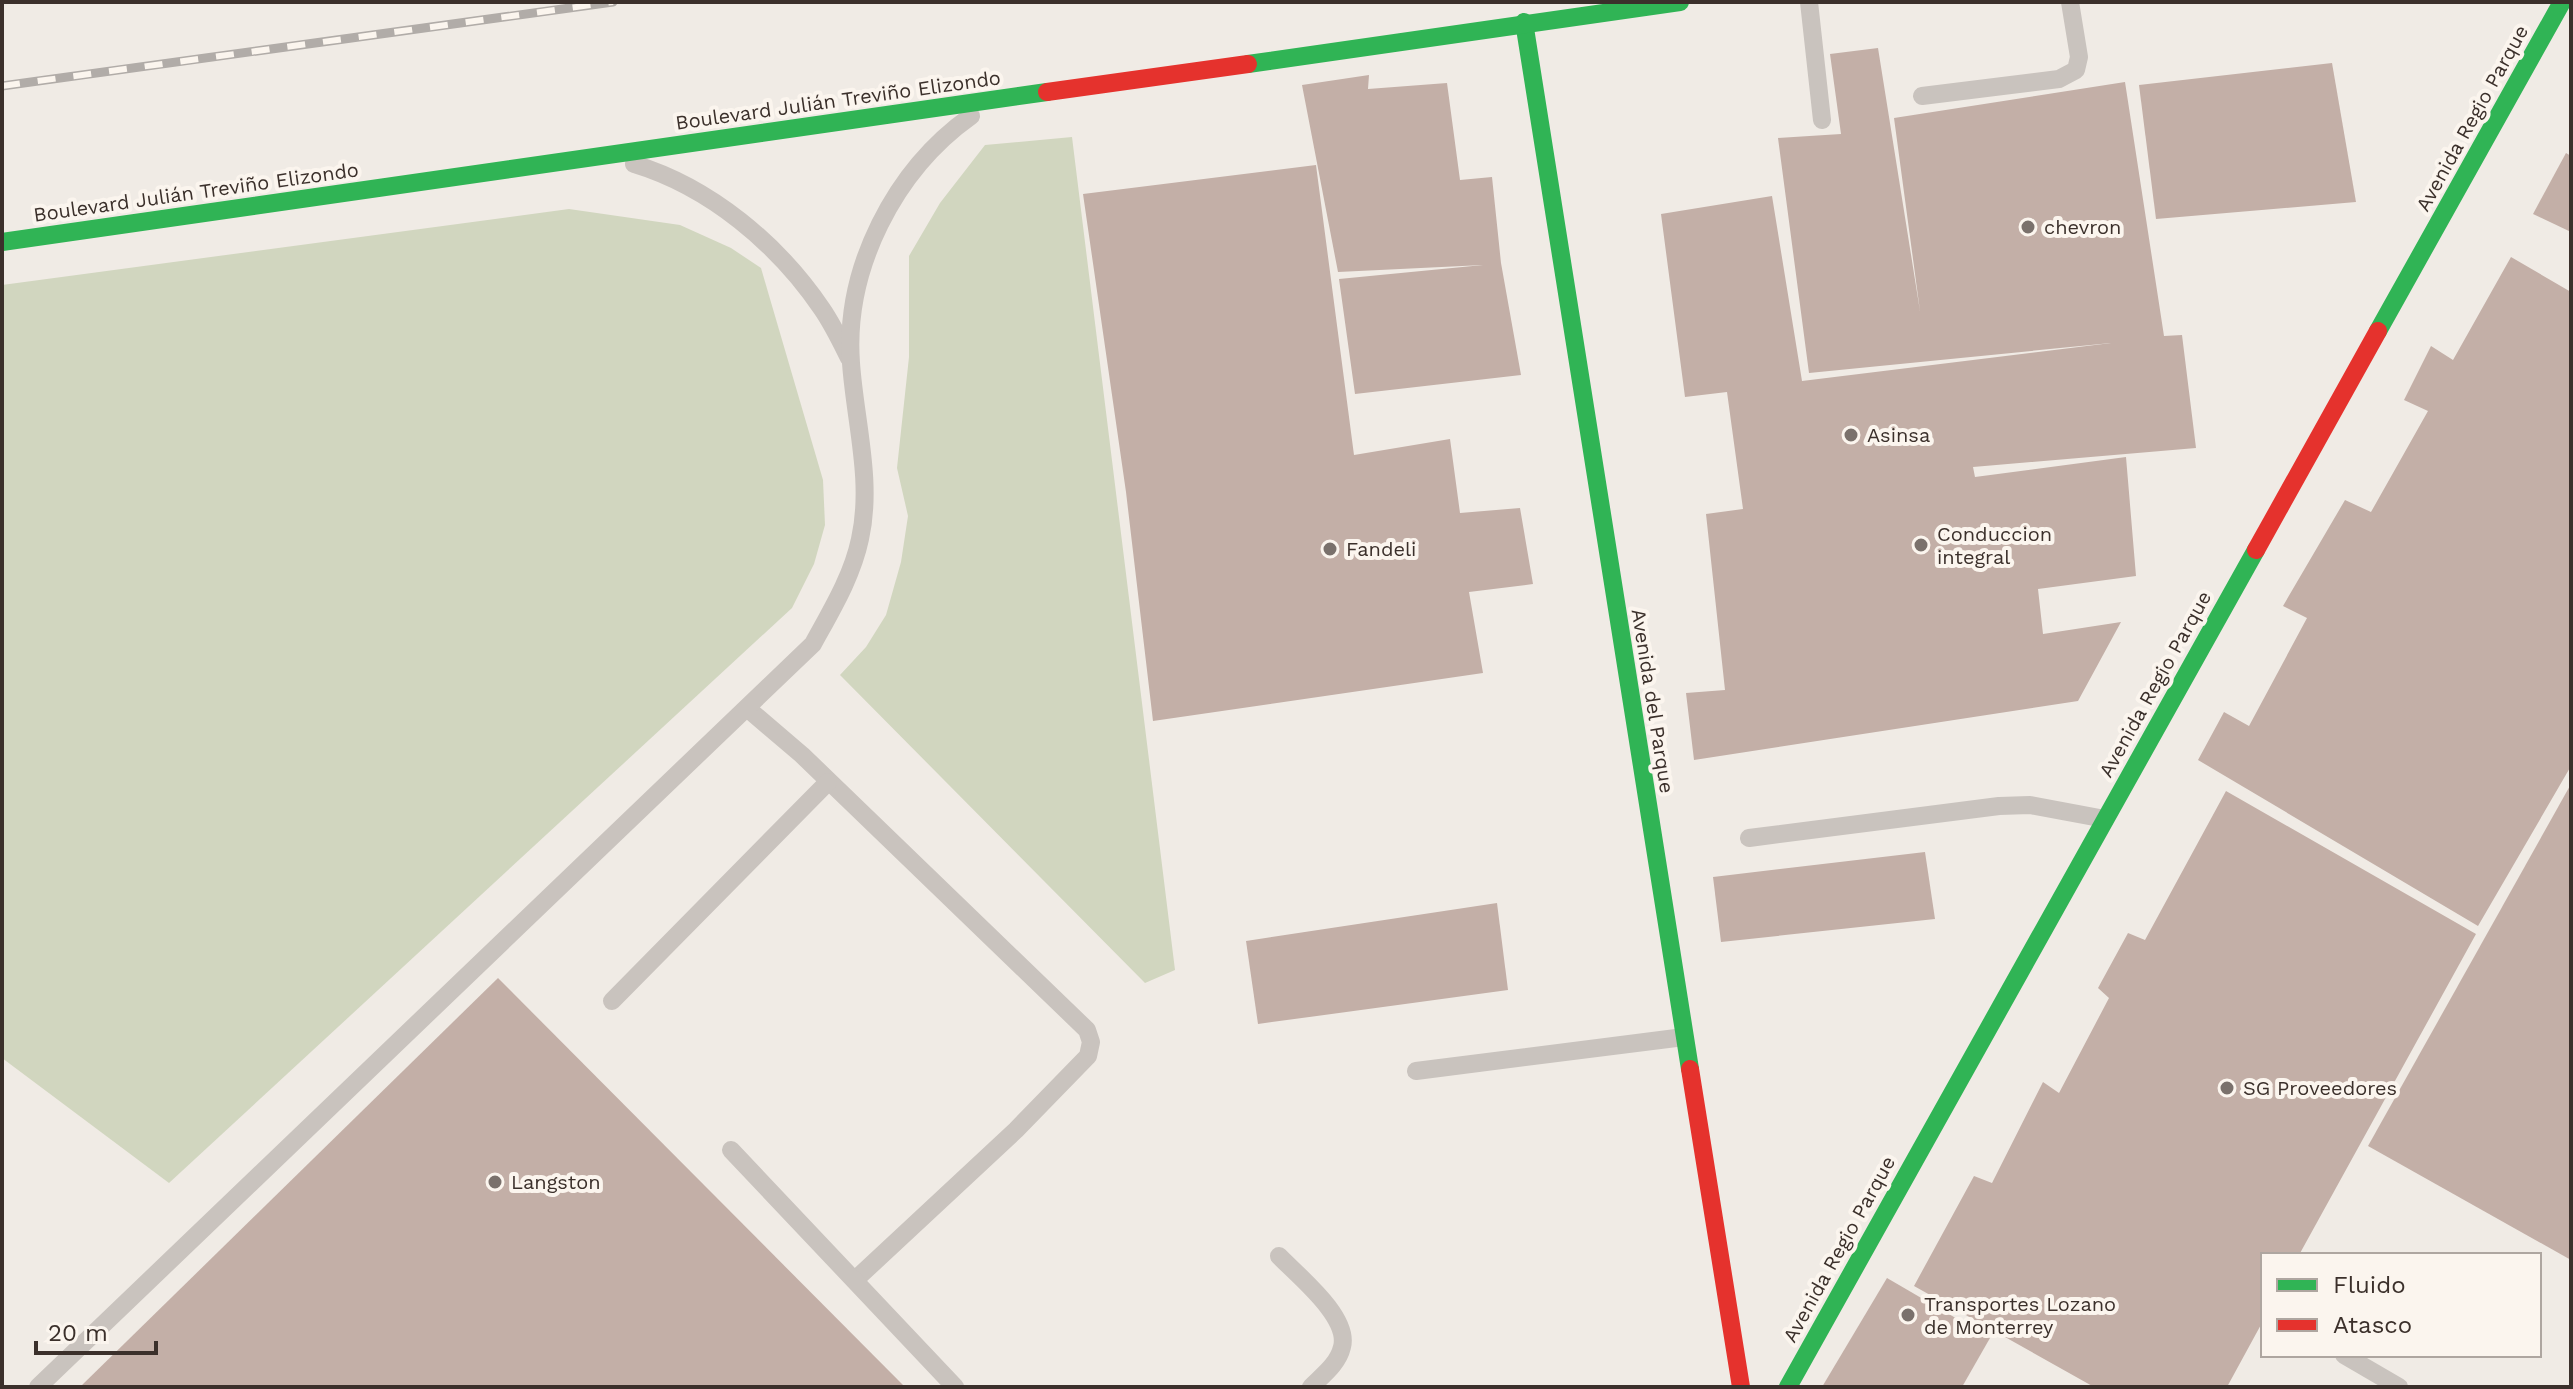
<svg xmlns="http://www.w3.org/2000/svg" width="2573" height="1389" font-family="'Work Sans',sans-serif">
  <rect width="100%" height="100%" fill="#f0ebe5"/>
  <!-- green -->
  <g fill="#d1d6bf">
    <path d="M 1072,137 L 1175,970 L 1145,983 L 840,675 L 866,647 L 886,615 L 901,562 L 908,516 L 897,468 L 909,357 L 909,256 L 940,203 L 985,145 Z"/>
    <path d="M 569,209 L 680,225 L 731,248 L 761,268 L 823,480 L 825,525 L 814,564 L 792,608 L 169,1183 L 2,1058 L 2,285 Z"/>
  </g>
  <!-- building -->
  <g fill="#c3afa7">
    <path d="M 1878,48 L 1920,311 L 1894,118 L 2125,82 L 2164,336 L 2182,335 L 2196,448 L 1973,467 L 1975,477 L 2126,457 L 2136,576 L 2038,589 L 2043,634 L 2121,622 L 2078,701 L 1694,760 L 1686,693 L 1725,690 L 1706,514 L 1743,509 L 1727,392 L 1685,397 L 1661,214 L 1772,196 L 1802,381 L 2111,343 L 1809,373 L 1778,138 L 1841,134 L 1830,54 Z"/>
    <path d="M 2332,63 L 2356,202 L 2156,219 L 2139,85 Z"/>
    <path d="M 1369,75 L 1368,89 L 1447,83 L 1460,180 L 1492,177 L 1501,263 L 1521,375 L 1355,394 L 1339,279 L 1483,265 L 1338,272 L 1302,85 Z"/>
    <path d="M 2566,153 L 2571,156 L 2571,232 L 2533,214 Z"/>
    <path d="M 1316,165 L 1354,455 L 1450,439 L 1460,513 L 1520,508 L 1533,584 L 1469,592 L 1483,673 L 1153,721 L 1126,492 L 1083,194 Z"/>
    <path d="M 2511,257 L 2571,292 L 2571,766 L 2478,926 L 2198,760 L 2224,712 L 2249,726 L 2307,618 L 2283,606 L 2345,500 L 2371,512 L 2428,411 L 2404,400 L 2431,346 L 2453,360 Z"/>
    <path d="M 2571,784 L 2571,1260 L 2368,1146 Z"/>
    <path d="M 2226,791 L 2476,934 L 2299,1255 L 2263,1255 L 2263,1321 L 2227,1387 L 2094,1387 L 1914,1286 L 1974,1176 L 1992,1183 L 2043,1082 L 2059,1093 L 2109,998 L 2098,988 L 2128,933 L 2145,940 Z"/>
    <path d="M 1925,852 L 1935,919 L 1721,942 L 1713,877 Z"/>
    <path d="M 1497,903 L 1508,990 L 1258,1024 L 1246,941 Z"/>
    <path d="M 498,978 L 905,1387 L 80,1387 Z"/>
    <path d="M 1887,1278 L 1990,1338 L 1962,1387 L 1822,1387 Z"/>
  </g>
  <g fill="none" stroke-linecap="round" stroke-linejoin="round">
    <!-- lane -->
    <g stroke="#c9c3be" stroke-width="18">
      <path d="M 1809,2 L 1822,120"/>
      <path d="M 1922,96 L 2059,79 L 2076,70 L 2079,57 L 2070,2"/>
      <path d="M 634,164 C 710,187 778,244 822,309 C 833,325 841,342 849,358"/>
      <path d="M 748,709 L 802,755 L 1087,1030 L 1091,1042 L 1088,1056 L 1016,1130 L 855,1280"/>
      <path d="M 1749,838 L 1999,806 L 2030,805 L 2105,819"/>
      <path d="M 612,1001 L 828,782"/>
      <path d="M 1416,1071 L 1684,1037"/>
      <path d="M 731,1150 L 955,1387"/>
      <path d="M 1279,1256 C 1298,1276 1350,1317 1342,1347 C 1338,1364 1323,1375 1311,1387"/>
      <path d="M 2344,1355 L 2399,1387"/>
      <path d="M 38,1387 L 813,644 C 831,611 852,577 860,539 C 873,481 855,421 851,363 C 844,268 895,170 971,116"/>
    </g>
    <!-- fast -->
    <g stroke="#30b455" stroke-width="18">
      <path d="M 1524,22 L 1690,1069"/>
      <path d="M 1248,64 L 1680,2"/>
      <path d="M 2,242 L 1047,92"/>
      <path d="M 2378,331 L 2562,2"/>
      <path d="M 1788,1387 L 2256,550"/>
    </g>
    <!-- jam -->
    <g stroke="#e5322d" stroke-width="18">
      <path d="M 1047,92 L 1248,64"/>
      <path d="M 2256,550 L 2378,331"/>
      <path d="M 1690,1069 L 1741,1387"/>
    </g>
    <!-- rail casing -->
    <g stroke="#b1aca8" stroke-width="9">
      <path id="rail" d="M 2,86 L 613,2"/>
    </g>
    <!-- rail -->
    <use href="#rail" stroke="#fbf5ee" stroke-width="6" stroke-dasharray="18" stroke-linecap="butt"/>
  </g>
  <!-- markers -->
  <g fill="#7a716c" stroke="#fbf5ee" stroke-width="3">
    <circle cx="2028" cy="227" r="8"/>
    <circle cx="1851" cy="435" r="8"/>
    <circle cx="1921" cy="545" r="8"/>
    <circle cx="1330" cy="549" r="8"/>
    <circle cx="2227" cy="1088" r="8"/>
    <circle cx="495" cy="1182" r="8"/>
    <circle cx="1908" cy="1315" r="8"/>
  </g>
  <g text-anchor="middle" stroke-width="8" stroke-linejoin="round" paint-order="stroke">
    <!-- street labels -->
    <g font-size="20" fill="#3b302b" stroke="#fbf5ee">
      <text transform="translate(838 100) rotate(-8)" y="7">Boulevard Julián Treviño Elizondo</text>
      <text transform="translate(2472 118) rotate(-61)" y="7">Avenida Regio Parque</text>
      <text transform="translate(196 192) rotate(-8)" y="7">Boulevard Julián Treviño Elizondo</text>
      <text transform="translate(2155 684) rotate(-61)" y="7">Avenida Regio Parque</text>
      <text transform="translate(1653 701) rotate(81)" y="7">Avenida del Parque</text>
      <text transform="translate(1839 1249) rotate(-61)" y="7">Avenida Regio Parque</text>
    </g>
    <!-- poi labels -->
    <g font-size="20" fill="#3b302b" stroke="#fbf5ee" text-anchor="start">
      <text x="2044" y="234">chevron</text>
      <text x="1867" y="442">Asinsa</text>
      <text x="1937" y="541">Conduccion<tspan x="1937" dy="23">integral</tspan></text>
      <text x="1346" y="556">Fandeli</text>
      <text x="2243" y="1095">SG Proveedores</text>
      <text x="511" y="1189">Langston</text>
      <text x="1924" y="1311">Transportes Lozano<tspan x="1924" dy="23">de Monterrey</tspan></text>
    </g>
  </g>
  <!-- border -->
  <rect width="2573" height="1389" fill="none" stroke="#3b302b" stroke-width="8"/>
  <!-- legend -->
  <rect x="2261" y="1253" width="280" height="104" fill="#fbf5ee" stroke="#aea6a0" stroke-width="2"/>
  <rect x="2277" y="1279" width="40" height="12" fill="#30b455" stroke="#aea6a0" stroke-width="2"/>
  <text x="2333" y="1293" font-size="24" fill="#3b302b">Fluido</text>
  <rect x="2277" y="1319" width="40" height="12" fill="#e5322d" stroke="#aea6a0" stroke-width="2"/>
  <text x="2333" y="1333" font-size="24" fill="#3b302b">Atasco</text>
  <!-- scale -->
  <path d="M36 1341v12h120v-12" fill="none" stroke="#3b302b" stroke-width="4"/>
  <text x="48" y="1341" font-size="24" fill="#3b302b" stroke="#fbf5ee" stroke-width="6" paint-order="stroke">20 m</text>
</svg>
